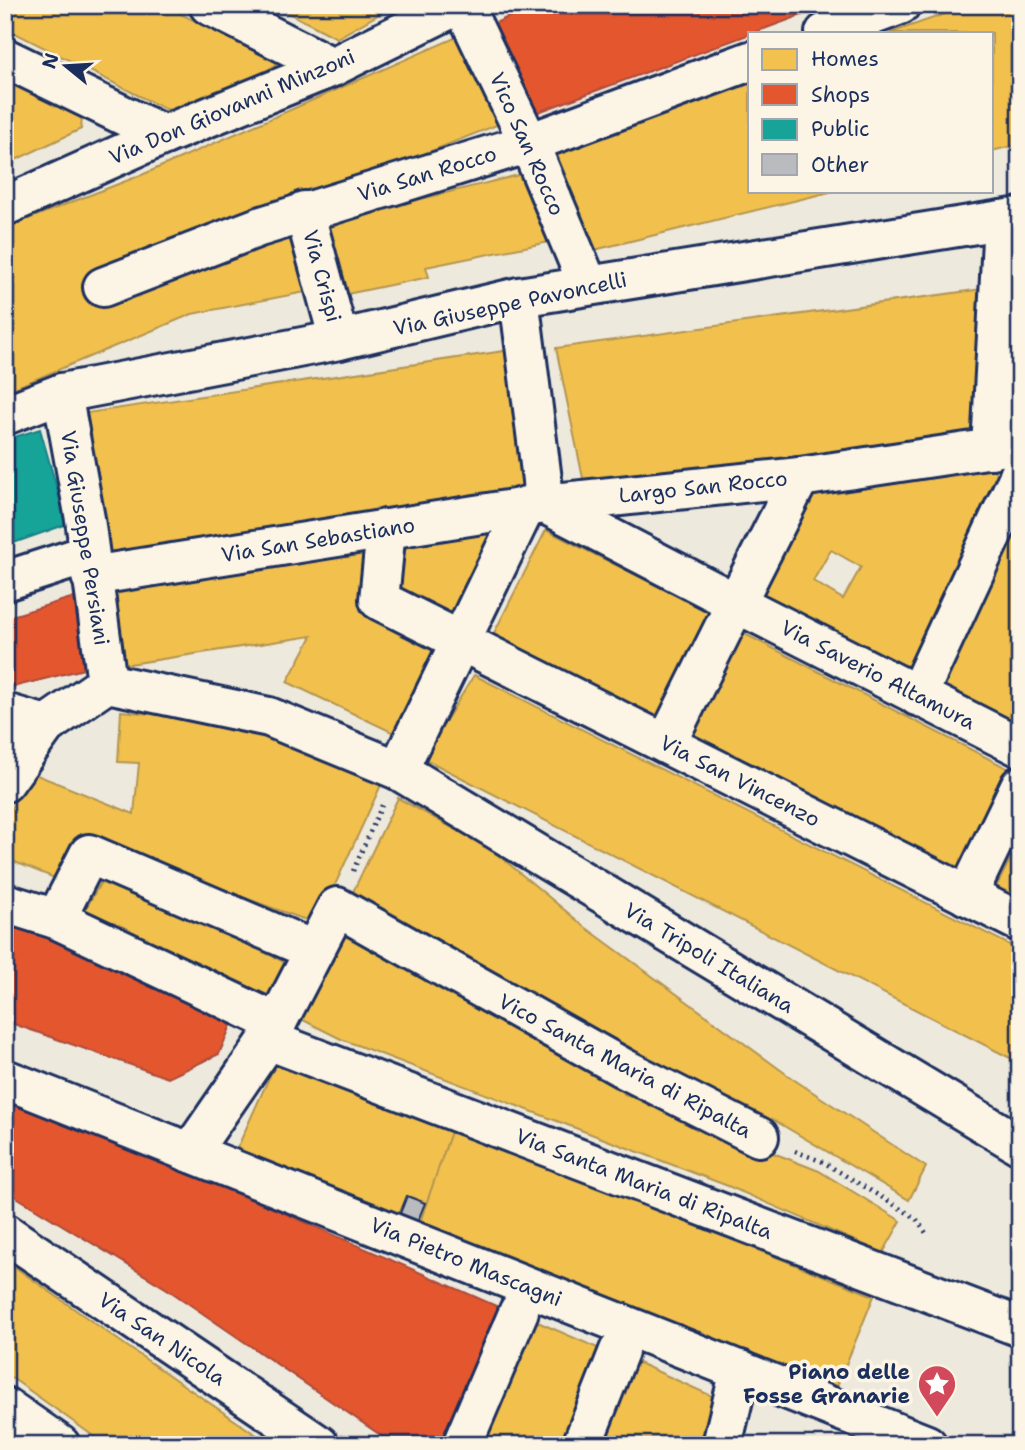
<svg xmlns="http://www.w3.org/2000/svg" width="1025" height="1450" font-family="'Shantell Sans',sans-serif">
  <rect width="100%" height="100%" fill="#eee9dd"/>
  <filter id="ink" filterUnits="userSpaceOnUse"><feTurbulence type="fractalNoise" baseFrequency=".0143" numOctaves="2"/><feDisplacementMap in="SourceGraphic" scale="14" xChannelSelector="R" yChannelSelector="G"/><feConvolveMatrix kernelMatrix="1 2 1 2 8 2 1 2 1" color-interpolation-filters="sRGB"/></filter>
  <g filter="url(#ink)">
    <!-- homes -->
    <g fill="#f2c14e" stroke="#b29553" stroke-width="2" fill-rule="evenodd">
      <path d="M 5,5 L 163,5 L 279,63 L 191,114 L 165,109 L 5,28 Z"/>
      <path d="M 273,5 L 395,5 L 337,38 Z"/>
      <path d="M 971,5 L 1020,5 L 1020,144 L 992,151 L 992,33 L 890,33 Z"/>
      <path d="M 466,33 L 502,123 L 287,208 L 296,226 L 316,290 L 192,314 L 5,392 L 5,228 L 144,174 Z"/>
      <path d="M 5,80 L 82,117 L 81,129 L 5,165 Z"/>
      <path d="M 750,82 L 750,191 L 834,191 L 582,253 L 540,154 Z"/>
      <path d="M 527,173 L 554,241 L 426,267 L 429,277 L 342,295 L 327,222 Z"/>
      <path d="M 990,288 L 975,434 L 585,488 L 556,348 Z"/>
      <path d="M 511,350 L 531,497 L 111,559 L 87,413 Z"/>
      <path d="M 991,466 L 998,475 L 907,676 L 754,595 L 807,496 ZM 831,550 L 861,567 L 843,599 L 813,581 Z"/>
      <path d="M 1020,516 L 1020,738 L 935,695 Z"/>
      <path d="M 546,530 L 718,616 L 656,723 L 492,637 Z"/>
      <path d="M 487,534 L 493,551 L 460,619 L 391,594 L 394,544 Z"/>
      <path d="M 369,549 L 441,648 L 400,736 L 287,682 L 312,636 L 123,665 L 111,589 Z"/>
      <path d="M 737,630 L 1011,770 L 962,876 L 682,736 Z"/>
      <path d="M 474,675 L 1020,950 L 1020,1063 L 423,758 Z"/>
      <path d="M 121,711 L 231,722 L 381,785 L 317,924 L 79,838 L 62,881 L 5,858 L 5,823 L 27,771 L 134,814 L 139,763 L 118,762 Z"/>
      <path d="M 398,798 L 491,849 L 585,927 L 793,1079 L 926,1167 L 909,1200 L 772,1119 L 769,1127 L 349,900 Z"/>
      <path d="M 1016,848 L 1020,849 L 1020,907 L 993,893 Z"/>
      <path d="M 106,873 L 294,967 L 274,1005 L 85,910 Z"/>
      <path d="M 343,926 L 627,1084 L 624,1094 L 819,1171 L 901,1221 L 883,1253 L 728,1186 L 341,1039 L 297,1017 Z"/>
      <path d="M 276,1062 L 452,1129 L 427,1203 L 407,1196 L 399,1216 L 236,1151 Z"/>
      <path d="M 452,1129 L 874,1296 L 833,1396 L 419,1225 Z"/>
      <path d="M 5,1260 L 141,1356 L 271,1445 L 106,1445 L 5,1373 Z"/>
      <path d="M 533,1320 L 607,1352 L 574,1445 L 480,1445 Z"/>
      <path d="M 632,1360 L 723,1401 L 712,1445 L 602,1445 Z"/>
      <path d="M 5,1435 L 19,1445 L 5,1445 Z"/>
    </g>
    <!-- shops -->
    <g fill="#e4572e" stroke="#a84b3c" stroke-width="2">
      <path d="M 534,5 L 829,5 L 533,114 L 489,26 Z"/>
      <path d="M 74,597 L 84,669 L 5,689 L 5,618 Z"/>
      <path d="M 5,919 L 237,1011 L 219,1054 L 168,1078 L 5,1021 Z"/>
      <path d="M 5,1091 L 510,1312 L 445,1445 L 395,1445 L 167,1289 L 5,1190 Z"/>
    </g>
    <!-- public -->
    <path fill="#17a398" stroke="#188087" stroke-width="2" d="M 40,429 L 67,524 L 5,546 L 5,440 Z"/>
    <!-- building -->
    <path fill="#babbbe" stroke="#1b2f5e" stroke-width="2" d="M 407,1196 L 425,1203 L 417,1223 L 399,1216 Z"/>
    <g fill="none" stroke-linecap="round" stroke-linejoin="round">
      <!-- street casing -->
      <g stroke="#1b2f5e" stroke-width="44">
        <g id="street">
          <path d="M 209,5 L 332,67"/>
          <path d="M 463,5 L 529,143 L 588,285"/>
          <path d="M 825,33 L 900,5"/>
          <path d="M 5,58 L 164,135"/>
          <path d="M 5,206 L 164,135 L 332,67 L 458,5"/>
          <path d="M 304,211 L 339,340"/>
          <path d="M 103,287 L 259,227 L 529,143 L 750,61"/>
          <path d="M 519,297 L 545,504"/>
          <path d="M 62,393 L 85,519 L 107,683"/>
          <path d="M 5,415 L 62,393 L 339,340 L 519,297 L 1020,217"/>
          <path d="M 991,449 L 1003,220"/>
          <path d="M 800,477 L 1020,444"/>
          <path d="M 386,529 L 379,600 L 1020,922"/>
          <path d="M 91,576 L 545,504 L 800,477 L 736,603 L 545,504"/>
          <path d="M 5,581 L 89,554"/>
          <path d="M 917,696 L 1020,474"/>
          <path d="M 5,713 L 46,725"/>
          <path d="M 666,744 L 736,603 L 1020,747"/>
          <path d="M 398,770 L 526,506"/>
          <path d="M 5,782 L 46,725 L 107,683 L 269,717 L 398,770 L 1020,1145"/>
          <path d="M 967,896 L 1020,786"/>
          <path d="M 5,903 L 56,919 L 277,1023"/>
          <path d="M 56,919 L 89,854 L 313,950"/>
          <path d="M 268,1040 L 1020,1327"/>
          <path d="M 190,1153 L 268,1040 L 337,907 L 625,1069 L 759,1137"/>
          <path d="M 5,1233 L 319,1445"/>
          <path d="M 5,1407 L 60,1445"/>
          <path d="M 462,1445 L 519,1311"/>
          <path d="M 582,1445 L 619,1351"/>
          <path d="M 722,1445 L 740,1370"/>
        </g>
      </g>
      <!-- secondary casing -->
      <g stroke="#1b2f5e" stroke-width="44">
        <path id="secondary" d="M 5,1079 L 927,1445"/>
      </g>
      <!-- path -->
      <g stroke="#1b2f5e" stroke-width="4.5" stroke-dasharray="2 5" stroke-linecap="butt">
        <path d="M 353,871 L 382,805"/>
        <path d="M 795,1151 L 823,1162 L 916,1218 L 926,1233"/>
      </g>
      <!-- street -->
      <use href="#street" stroke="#fcf5e5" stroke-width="38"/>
      <!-- secondary -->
      <use href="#secondary" stroke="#fcf5e5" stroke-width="38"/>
    </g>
  </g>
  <!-- icons -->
  <defs>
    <g id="sight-pin" transform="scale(2.0125)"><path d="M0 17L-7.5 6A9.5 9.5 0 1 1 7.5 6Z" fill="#d1495b" stroke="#fcf5e5"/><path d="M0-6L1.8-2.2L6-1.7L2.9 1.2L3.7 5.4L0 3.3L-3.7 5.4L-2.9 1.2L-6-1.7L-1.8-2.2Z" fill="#fff"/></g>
  </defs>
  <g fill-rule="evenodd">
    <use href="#sight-pin" x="937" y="1384"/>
  </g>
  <g text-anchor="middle" stroke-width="7" stroke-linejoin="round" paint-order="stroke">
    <!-- street labels -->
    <g font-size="21" fill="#1b2f5e" stroke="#fcf5e5">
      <text transform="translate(232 107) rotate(-23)" y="7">Via Don Giovanni Minzoni</text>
      <text transform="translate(527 144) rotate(66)" y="7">Vico San Rocco</text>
      <text transform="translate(427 174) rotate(-17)" y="7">Via San Rocco</text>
      <text transform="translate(322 276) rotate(75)" y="7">Via Crispi</text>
      <text transform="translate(510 304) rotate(-12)" y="7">Via Giuseppe Pavoncelli</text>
      <text transform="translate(703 487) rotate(-6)" y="7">Largo San Rocco</text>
      <text transform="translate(85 538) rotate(81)" y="7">Via Giuseppe Persiani</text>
      <text transform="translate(318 540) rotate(-9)" y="7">Via San Sebastiano</text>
      <text transform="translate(878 675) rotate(27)" y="7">Via Saverio Altamura</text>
      <text transform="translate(740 781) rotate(27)" y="7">Via San Vincenzo</text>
      <text transform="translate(709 958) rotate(31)" y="7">Via Tripoli Italiana</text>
      <text transform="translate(625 1066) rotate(28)" y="7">Vico Santa Maria di Ripalta</text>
      <text transform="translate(644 1184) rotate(21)" y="7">Via Santa Maria di Ripalta</text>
      <text transform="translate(466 1262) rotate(22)" y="7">Via Pietro Mascagni</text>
      <text transform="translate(162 1339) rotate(34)" y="7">Via San Nicola</text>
    </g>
    <!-- poi labels -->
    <g font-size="21" font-weight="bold" fill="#1b2f5e" stroke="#fcf5e5" text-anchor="end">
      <text x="910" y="1379">Piano delle<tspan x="910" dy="24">Fosse Granarie</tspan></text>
    </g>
  </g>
  <!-- margin -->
  <rect width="1025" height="1450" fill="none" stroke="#fcf5e5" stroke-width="28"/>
  <rect x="14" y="14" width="997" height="1422" fill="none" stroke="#1b2f5e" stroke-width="2.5" filter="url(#ink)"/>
  <!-- legend -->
  <rect x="748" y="32" width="245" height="161" fill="#fcf5e5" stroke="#a2a6af" stroke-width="2"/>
  <rect x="762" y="49" width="35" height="21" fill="#f2c14e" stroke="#a2a6af" stroke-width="2"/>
  <text x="811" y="66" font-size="21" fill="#1b2f5e">Homes</text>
  <rect x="762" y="84" width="35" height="21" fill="#e4572e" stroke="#a2a6af" stroke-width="2"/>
  <text x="811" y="102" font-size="21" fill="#1b2f5e">Shops</text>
  <rect x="762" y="119" width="35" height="21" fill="#17a398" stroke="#a2a6af" stroke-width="2"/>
  <text x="811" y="136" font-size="21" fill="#1b2f5e">Public</text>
  <rect x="762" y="154" width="35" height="21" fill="#babbbe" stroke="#a2a6af" stroke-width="2"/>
  <text x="811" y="172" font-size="21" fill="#1b2f5e">Other</text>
  <!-- north arrow -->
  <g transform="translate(66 66) rotate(288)" stroke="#fcf5e5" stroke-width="5" paint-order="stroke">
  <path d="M0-5L12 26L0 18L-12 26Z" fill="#1b2f5e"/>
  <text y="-10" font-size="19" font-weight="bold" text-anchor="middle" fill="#1b2f5e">N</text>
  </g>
</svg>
